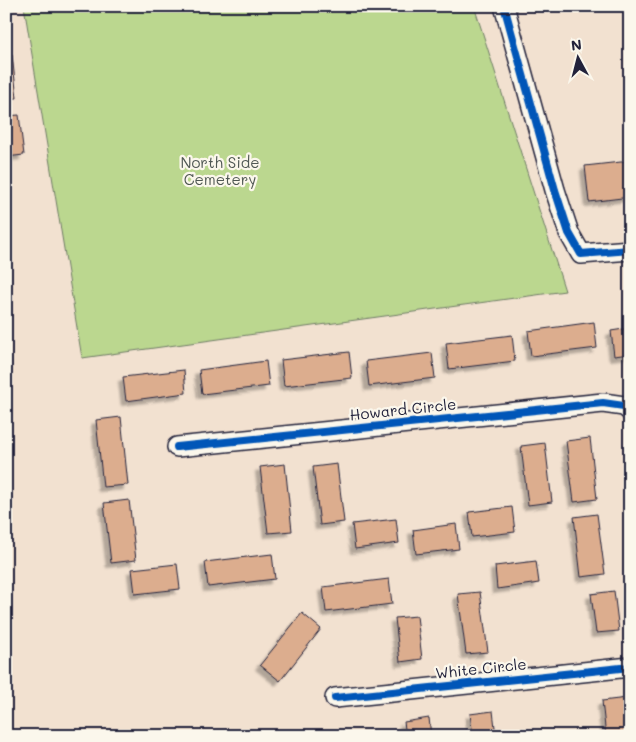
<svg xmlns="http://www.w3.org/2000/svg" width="636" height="742" font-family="Mali,sans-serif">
  <defs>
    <filter id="shadow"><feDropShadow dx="-4.5" dy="4.5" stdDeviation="1" flood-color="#0004"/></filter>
  </defs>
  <rect width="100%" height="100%" fill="#f2e1d0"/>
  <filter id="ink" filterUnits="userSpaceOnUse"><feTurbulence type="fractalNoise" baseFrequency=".02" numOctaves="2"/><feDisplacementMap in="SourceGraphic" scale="10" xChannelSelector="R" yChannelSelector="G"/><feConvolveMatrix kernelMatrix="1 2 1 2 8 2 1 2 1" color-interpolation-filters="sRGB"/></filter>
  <g filter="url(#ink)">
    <!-- green -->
    <path fill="#bbd78f" stroke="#6e7c65" d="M 24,6 L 474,6 L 565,291 L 82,358 Z"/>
    <!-- building -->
    <g fill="#dcad8e" stroke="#22223b" filter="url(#shadow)">
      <path d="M 6,55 L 12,55 L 17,98 L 6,99 Z"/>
      <path d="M 19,115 L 24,155 L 6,157 L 6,116 Z"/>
      <path d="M 630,161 L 630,197 L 589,202 L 585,166 Z"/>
      <path d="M 594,322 L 597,348 L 531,356 L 528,331 Z"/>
      <path d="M 630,328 L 630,354 L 614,356 L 611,331 Z"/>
      <path d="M 512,335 L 515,361 L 449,369 L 446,343 Z"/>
      <path d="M 349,352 L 352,378 L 284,386 L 281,360 Z"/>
      <path d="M 432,353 L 435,378 L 369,386 L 366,361 Z"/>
      <path d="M 266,361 L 269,386 L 202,394 L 199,370 Z"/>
      <path d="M 184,370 L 186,393 L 126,401 L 123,377 Z"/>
      <path d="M 121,417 L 128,485 L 103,487 L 96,420 Z"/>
      <path d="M 590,438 L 597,499 L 574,502 L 566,441 Z"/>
      <path d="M 545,443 L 552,502 L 528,505 L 521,446 Z"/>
      <path d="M 285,464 L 292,531 L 268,533 L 260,467 Z"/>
      <path d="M 337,464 L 344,522 L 320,525 L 313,467 Z"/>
      <path d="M 129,500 L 136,560 L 111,563 L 104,503 Z"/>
      <path d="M 512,507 L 515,532 L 472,537 L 469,512 Z"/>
      <path d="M 597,514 L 605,574 L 581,577 L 574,517 Z"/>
      <path d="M 396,519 L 399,543 L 355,549 L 352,524 Z"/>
      <path d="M 456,524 L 459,549 L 416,554 L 413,530 Z"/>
      <path d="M 272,554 L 275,579 L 208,587 L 205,562 Z"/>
      <path d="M 536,561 L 539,583 L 497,589 L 495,566 Z"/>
      <path d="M 177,564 L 180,589 L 135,594 L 132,569 Z"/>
      <path d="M 389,579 L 392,604 L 326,612 L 323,587 Z"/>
      <path d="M 614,591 L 619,631 L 596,633 L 591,594 Z"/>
      <path d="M 480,592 L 488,652 L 466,654 L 458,594 Z"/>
      <path d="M 302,613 L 321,629 L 280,681 L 260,665 Z"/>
      <path d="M 417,616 L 422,659 L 400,662 L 395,618 Z"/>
      <path d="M 627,698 L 630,736 L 606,736 L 602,701 Z"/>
      <path d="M 493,711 L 496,736 L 473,736 L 470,714 Z"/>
      <path d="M 429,718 L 431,736 L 406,736 L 404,722 Z"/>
    </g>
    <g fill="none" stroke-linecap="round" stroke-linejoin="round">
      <!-- street casing -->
      <g stroke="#22223b" stroke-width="22">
        <g id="street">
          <path d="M 504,6 L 555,190 L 569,233 L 581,254 L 630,250"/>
          <path d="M 177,447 L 603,403 L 624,406 L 630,411"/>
          <path d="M 335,698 L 630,667"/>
        </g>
      </g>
      <!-- street -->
      <use href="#street" stroke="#fbf7ec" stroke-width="19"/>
      <!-- cycleway casing -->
      <g stroke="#fbf7ec" stroke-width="11">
        <g id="cycleway">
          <path d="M 504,6 L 555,190 L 569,233 L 581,254 L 630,250"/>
          <path d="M 177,447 L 603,403 L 624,406 L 630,411"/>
          <path d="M 335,698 L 630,667"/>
        </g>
      </g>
      <!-- cycleway -->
      <use href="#cycleway" stroke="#0057b8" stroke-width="8"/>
    </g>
  </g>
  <g text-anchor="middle" stroke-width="4.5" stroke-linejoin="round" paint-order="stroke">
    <!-- park labels -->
    <g font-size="15" fill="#505854" stroke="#fbf7ec">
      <text x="220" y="168">North Side<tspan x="220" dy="17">Cemetery</tspan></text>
    </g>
    <!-- street labels -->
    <g font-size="15" fill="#22223b" stroke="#fbf7ec">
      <text transform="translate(403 410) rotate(-6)" y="5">Howard Circle</text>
      <text transform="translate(481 669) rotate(-6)" y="5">White Circle</text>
    </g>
  </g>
  <!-- margin -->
  <rect width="636" height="742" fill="none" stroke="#fbf7ec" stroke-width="25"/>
  <rect x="12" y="12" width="611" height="717" fill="none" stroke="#22223b" stroke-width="2" filter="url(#ink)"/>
  <!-- north arrow -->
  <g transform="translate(578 58) rotate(353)" stroke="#fbf7ec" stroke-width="4" paint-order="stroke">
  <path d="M0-4L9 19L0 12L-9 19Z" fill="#22223b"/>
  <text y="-8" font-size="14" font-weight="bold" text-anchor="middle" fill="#22223b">N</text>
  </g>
</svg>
